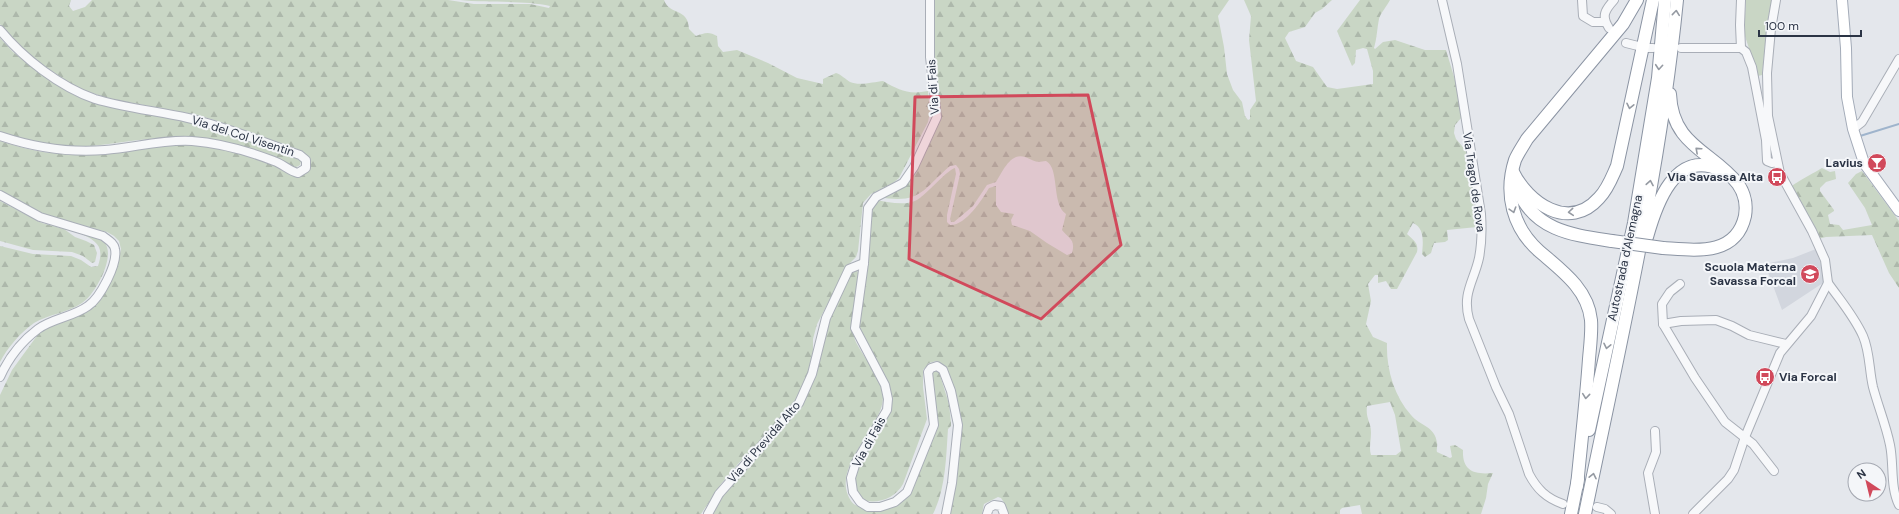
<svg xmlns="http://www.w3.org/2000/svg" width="1899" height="514" font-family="'DM Sans',sans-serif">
  <defs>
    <pattern id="forest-firs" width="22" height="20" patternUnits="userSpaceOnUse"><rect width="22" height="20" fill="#c9d6c5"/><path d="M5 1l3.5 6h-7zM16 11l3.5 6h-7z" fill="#adb8ab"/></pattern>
  </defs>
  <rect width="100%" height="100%" fill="#e4e7ec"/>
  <!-- built -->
  <path fill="#d2d6de" d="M 1816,249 L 1826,281 L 1782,310 L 1765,264 L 1793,258 Z"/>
  <!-- green -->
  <path fill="#c9d6c5" d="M 1746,0 L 1772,0 L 1767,23 L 1762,75 L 1758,76 L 1744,33 Z"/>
  <!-- forest -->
  <g fill="url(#forest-firs)" fill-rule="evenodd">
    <path d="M 0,0 L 71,0 L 69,6 L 73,11 L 85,7 L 92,0 L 448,0 L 474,4 L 530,4 L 549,8 L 550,6 C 525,0 487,3 460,0 L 664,0 C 670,16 688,7 689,29 L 696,36 C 704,33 709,31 717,36 L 718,46 L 723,52 L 737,50 L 768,63 L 797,78 L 823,84 L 823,79 L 836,73 C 842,75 845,79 850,82 C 859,86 874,82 883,81 C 899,90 908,95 928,91 L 930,112 L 928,122 L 899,178 L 893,183 L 871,194 L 863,203 L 858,251 L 856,257 L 849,264 L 817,324 L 813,339 L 813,363 L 799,397 L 778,423 L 738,464 L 721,484 L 701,514 L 0,514 L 0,395 L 12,370 L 39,333 L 63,320 L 106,289 L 117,266 L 121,249 L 119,241 L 114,236 L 107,232 L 45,216 L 0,192 L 0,141 C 25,149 49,155 75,154 C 113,153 149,143 187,145 C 215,146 242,153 268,162 C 277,165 284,174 295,175 L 308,158 L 297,149 L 214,120 L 198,115 L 111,99 L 77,88 L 27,54 L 4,31 L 0,24 Z"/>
    <path d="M 928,0 L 1229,0 L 1218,16 L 1224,47 L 1227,74 L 1233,90 L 1242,102 L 1245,116 L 1248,120 L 1250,119 L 1250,110 L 1256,101 L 1249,40 L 1251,16 L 1244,0 L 1332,0 L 1322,9 L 1315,13 L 1305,27 L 1289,32 L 1285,38 L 1296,61 L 1313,67 L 1327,87 L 1337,89 L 1373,84 L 1373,71 L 1367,49 L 1363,48 L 1356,50 L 1355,63 L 1352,66 L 1337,31 L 1360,0 L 1390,0 C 1387,6 1380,14 1379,19 C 1377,29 1377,38 1374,48 L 1375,49 L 1383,42 L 1395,40 L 1425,50 L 1446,50 L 1455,80 L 1462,117 L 1455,125 L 1454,133 L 1456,139 L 1468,153 L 1477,227 L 1447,230 L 1448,240 L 1445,242 L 1434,243 L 1431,253 L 1425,257 L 1422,254 C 1423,243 1425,228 1413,223 L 1407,234 C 1413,240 1419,243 1417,252 L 1397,289 L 1391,289 L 1386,281 L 1378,283 L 1378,275 L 1375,275 L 1368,284 L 1371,301 L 1366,324 L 1373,337 L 1387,343 C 1386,368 1394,396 1411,415 C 1420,426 1435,426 1437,443 C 1438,446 1436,449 1437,452 L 1450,458 L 1452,457 L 1450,446 L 1455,445 L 1463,450 C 1462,471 1474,475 1493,473 L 1488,484 L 1486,498 L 1481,514 L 1362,514 L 1360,505 L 1342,508 L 1340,510 L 1340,514 L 1005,514 L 1005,504 L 1001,498 L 998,497 L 984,504 L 982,514 L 944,514 L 957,430 L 943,365 L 936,361 L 929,363 L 923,370 L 923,387 L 927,419 L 903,484 C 894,500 874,506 857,498 L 853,472 L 889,398 L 859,326 L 863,261 L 873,200 C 887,201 904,207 917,200 C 926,195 948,169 955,168 L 956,174 L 947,215 L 947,222 L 950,225 C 965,226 982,200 989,188 L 996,186 L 996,205 L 1001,212 L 1014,214 L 1011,220 L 1012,225 L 1030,231 L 1047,243 L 1067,255 L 1072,253 C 1076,239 1068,238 1062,230 L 1066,214 C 1051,204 1060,168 1046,161 C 1035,163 1035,161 1025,157 C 1010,152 1002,173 996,182 L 987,185 L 973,206 L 954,222 L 951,222 L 950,219 L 960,174 L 959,169 L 956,165 L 950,166 C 920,192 921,204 877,197 L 903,182 L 935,117 ZM 1390,402 L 1395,415 L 1401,451 L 1396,455 L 1371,455 C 1368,445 1373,436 1370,425 C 1368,418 1366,415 1367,406 Z"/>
    <path d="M 0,38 L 13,52 L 38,72 L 74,95 L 90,101 L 196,122 L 298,158 L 301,161 L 300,165 C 291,172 279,160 270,158 C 240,151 210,146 180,140 C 154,135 117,144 90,146 C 58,149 30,141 0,133 Z"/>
    <path d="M 1822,168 L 1830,172 L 1835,171 L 1836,179 L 1826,182 L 1820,188 L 1820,191 L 1834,210 L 1834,211 L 1828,215 L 1830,224 L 1839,225 L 1843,230 L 1872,225 L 1865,208 L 1848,183 L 1856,174 L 1862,171 L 1899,221 L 1899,288 L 1889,273 L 1872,235 L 1826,237 L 1818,239 L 1790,188 C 1792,184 1816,172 1822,168 Z"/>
    <path d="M 0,201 L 42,223 L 64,229 L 75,237 L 86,241 L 94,245 L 97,253 L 95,262 L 92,263 L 83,256 L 72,252 L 33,250 L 0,241 Z"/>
    <path d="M 78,232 C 86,235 98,236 104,242 C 117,255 95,295 82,303 C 68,313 49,314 34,323 C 21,332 7,348 0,362 L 0,246 L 33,254 L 71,256 L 81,260 L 91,267 L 98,266 C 105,245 96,241 78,232 Z"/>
    <path d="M 849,269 L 857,269 L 858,273 C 856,295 850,319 855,340 C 863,358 883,377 883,398 C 882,429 829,468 851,501 C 856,508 865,508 873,507 C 879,507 899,498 903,493 C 906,489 931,428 931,423 C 933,406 930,388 929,371 L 936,370 L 939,372 L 949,404 L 951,423 L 951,426 L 948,429 C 946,457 946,488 933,514 L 706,514 L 803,398 L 817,343 Z"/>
  </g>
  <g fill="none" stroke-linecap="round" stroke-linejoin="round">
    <!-- stream -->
    <path stroke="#9fb4cc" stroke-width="2" d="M 1860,136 L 1899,124"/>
    <!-- minor casing -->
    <g stroke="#a9aeb7" stroke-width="10">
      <g id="minor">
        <path d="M 930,0 L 930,57 L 937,117 L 914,167 L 903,183 L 876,197 L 868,208 L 864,263 L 855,328 L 885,385 L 888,399 L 887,410 L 856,462 L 851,478 L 853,492 L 860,502 L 868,507 L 880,507 L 895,502 L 907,492 L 934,425 L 928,372 L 931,368 L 937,366 L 943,370 L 951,391 L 958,425 L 952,483 L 946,514"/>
        <path d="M 1442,0 L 1457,64 L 1481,214 C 1482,229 1482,243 1479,258 C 1474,281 1462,293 1469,319 L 1496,387 L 1509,414 L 1529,474 C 1537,489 1546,498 1563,504"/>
        <path d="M 1582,0 L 1583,16 L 1593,22 L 1605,22"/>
        <path d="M 1609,28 C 1601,16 1605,10 1614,0"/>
        <path d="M 0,30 C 23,58 60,87 95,99 C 125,108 157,111 188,118 C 226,127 263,142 300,155 L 306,160 L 306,168 L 298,173 C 289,171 283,164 274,161 C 248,151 220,143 192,141 C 163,139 133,148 105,150 C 69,153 33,147 0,136"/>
        <path d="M 1626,43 L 1638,46"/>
        <path d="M 1647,48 L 1653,48"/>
        <path d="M 1681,48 L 1741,48 L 1746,52 L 1752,67 L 1766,140 L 1767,161 L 1772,163 L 1777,162"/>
        <path d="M 1741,48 L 1740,25 L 1741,0"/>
        <path d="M 1853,129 L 1862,122 L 1899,59"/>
        <path d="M 0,195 L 40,217 L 103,236 C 108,240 114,243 115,249 C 118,264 100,298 88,306 C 73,317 53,318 38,329 C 22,341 8,359 0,377"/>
        <path d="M 1828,283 C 1840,300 1854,316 1863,336 C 1870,352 1869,370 1873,387 C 1878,406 1886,425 1890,445 C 1894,464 1890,487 1899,505"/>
        <path d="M 1680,284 L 1670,292 L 1662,304 L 1663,324 L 1695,378 L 1725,422 L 1753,444 L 1774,471"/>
        <path d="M 1663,324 L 1681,321 L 1716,320 L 1732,326 L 1749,335 L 1786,344"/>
        <path d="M 1655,431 L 1656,452 L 1648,473 L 1655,514"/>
        <path d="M 1597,507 L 1605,509 L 1611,514"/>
        <path d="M 708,514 L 719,494 L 799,403 L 812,374 L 826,318 L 849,269 L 864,263"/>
        <path d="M 987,514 L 989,508 L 994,505 L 1001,506 L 1004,514"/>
        <path d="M 1693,514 L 1728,479 L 1734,470 L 1745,437 L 1780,353 L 1811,316 L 1828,283 L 1825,260 L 1812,231 L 1780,173 L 1768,116 L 1767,73 L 1771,29 L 1776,0"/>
      </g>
    </g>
    <!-- major casing -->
    <g stroke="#a3abb8" stroke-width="12">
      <path id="major" d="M 1842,0 L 1846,48 L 1847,97 L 1853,129 L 1864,163 L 1899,211"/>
    </g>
    <!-- highway casing -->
    <g stroke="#8b94a3" stroke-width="14">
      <g id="highway">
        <path d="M 1513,172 C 1528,203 1569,232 1599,198 C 1608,189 1612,177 1617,166 L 1653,0"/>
        <path d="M 1518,190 C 1535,231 1573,235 1612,241"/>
        <path d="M 1647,237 C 1656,205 1675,148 1720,170"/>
        <path d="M 1663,248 C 1694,250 1736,257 1745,216 C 1747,204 1745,194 1738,184 C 1712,151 1672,146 1670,94"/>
        <path d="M 1589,430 L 1634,223 L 1658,78 L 1665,0"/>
        <path d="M 1577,486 C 1581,444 1586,402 1589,359 C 1590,347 1592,332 1591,320 C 1588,289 1561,270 1539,251 C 1513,228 1504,194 1515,160 C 1518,153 1523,146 1527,139 L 1623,24 L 1637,0"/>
        <path d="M 1571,514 L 1578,479"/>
        <path d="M 1585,514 C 1620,344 1660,173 1677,0"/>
      </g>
    </g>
    <!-- minor -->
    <use href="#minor" stroke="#f7f8fa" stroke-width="8"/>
    <!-- major -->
    <use href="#major" stroke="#fff" stroke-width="10"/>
    <!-- highway -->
    <use href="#highway" stroke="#fff" stroke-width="12"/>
    <!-- highway-bridge casing -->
    <g stroke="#8b94a3" stroke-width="14" stroke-linecap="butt">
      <path id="highway-bridge" d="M 1612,241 L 1663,248"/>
    </g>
    <!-- highway-bridge -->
    <use href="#highway-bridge" stroke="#fff" stroke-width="12"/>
  </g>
  <!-- one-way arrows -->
  <defs><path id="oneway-chevron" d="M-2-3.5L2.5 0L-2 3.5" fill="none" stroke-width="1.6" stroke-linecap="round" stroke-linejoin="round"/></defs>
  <g stroke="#959aa2">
    <use href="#oneway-chevron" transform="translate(1676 13) rotate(-84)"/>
    <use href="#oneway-chevron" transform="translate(1659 67) rotate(95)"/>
    <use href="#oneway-chevron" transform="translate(1630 106) rotate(102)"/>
    <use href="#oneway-chevron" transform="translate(1698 150) rotate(-138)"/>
    <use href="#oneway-chevron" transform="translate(1650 183) rotate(-80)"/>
    <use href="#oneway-chevron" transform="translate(1513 210) rotate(73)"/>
    <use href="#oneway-chevron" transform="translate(1571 212) rotate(175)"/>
    <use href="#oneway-chevron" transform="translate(1607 346) rotate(102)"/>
    <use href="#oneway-chevron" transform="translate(1586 396) rotate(96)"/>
    <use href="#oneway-chevron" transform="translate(1593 476) rotate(-78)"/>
  </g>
  <!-- marked area -->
  <path fill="#d1495b" fill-opacity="0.2" stroke="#d1495b" stroke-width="3" stroke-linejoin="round" d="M 1088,95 L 1121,245 L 1041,319 L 909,259 L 915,97 Z"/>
  <!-- icons -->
  <defs>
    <g id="bar-disc" transform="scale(1)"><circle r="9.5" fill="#d1495b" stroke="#f4f6f9"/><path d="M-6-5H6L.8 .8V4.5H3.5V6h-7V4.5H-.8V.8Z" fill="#fff"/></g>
    <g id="bus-disc" transform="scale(1)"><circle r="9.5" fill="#d1495b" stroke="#f4f6f9"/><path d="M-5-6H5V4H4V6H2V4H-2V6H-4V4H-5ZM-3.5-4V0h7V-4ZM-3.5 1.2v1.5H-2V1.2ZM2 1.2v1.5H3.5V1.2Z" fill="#fff"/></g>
    <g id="school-disc" transform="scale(1)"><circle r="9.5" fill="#d1495b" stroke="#f4f6f9"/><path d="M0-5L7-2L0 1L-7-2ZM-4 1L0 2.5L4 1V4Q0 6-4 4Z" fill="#fff"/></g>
  </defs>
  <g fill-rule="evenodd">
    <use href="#bar-disc" x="1877" y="163"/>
    <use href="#bus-disc" x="1777" y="177"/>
    <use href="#school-disc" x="1810" y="274"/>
    <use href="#bus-disc" x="1765" y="377"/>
  </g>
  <g text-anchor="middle" stroke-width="4" stroke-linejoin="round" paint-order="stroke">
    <!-- street labels -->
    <g font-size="12" fill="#2b3445" stroke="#f4f6f9">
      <text transform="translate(933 87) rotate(-94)" y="4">Via di Fais</text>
      <text transform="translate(243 136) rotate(18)" y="4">Via del Col Visentin</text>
      <text transform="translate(1474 182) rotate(82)" y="4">Via Tragol de Rova</text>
      <text transform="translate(1625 258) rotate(-78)" y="4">Autostrada d'Alemagna</text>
      <text transform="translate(764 442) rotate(-49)" y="4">Via di Previdal Alto</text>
      <text transform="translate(869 442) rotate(-61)" y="4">Via di Fais</text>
    </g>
    <!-- poi labels -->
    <g font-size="12" font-weight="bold" fill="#2b3445" stroke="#f4f6f9" text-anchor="end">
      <text x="1863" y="167">Lavius</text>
      <text x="1763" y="181">Via Savassa Alta</text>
      <text x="1796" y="271">Scuola Materna<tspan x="1796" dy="14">Savassa Forcal</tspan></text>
      <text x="1779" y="381" text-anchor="start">Via Forcal</text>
    </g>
  </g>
  <!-- north arrow -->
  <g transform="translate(1867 482) rotate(325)"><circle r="19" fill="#f4f6f9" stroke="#a4a8b1"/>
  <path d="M0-3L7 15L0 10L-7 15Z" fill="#d1495b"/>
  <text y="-6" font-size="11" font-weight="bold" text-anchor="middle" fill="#2b3445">N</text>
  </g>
  <!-- scale -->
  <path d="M1759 30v6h102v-6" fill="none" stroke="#2b3445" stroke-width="2"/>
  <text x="1765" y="30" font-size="12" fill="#2b3445" stroke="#f4f6f9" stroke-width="3" paint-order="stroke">100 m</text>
</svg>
